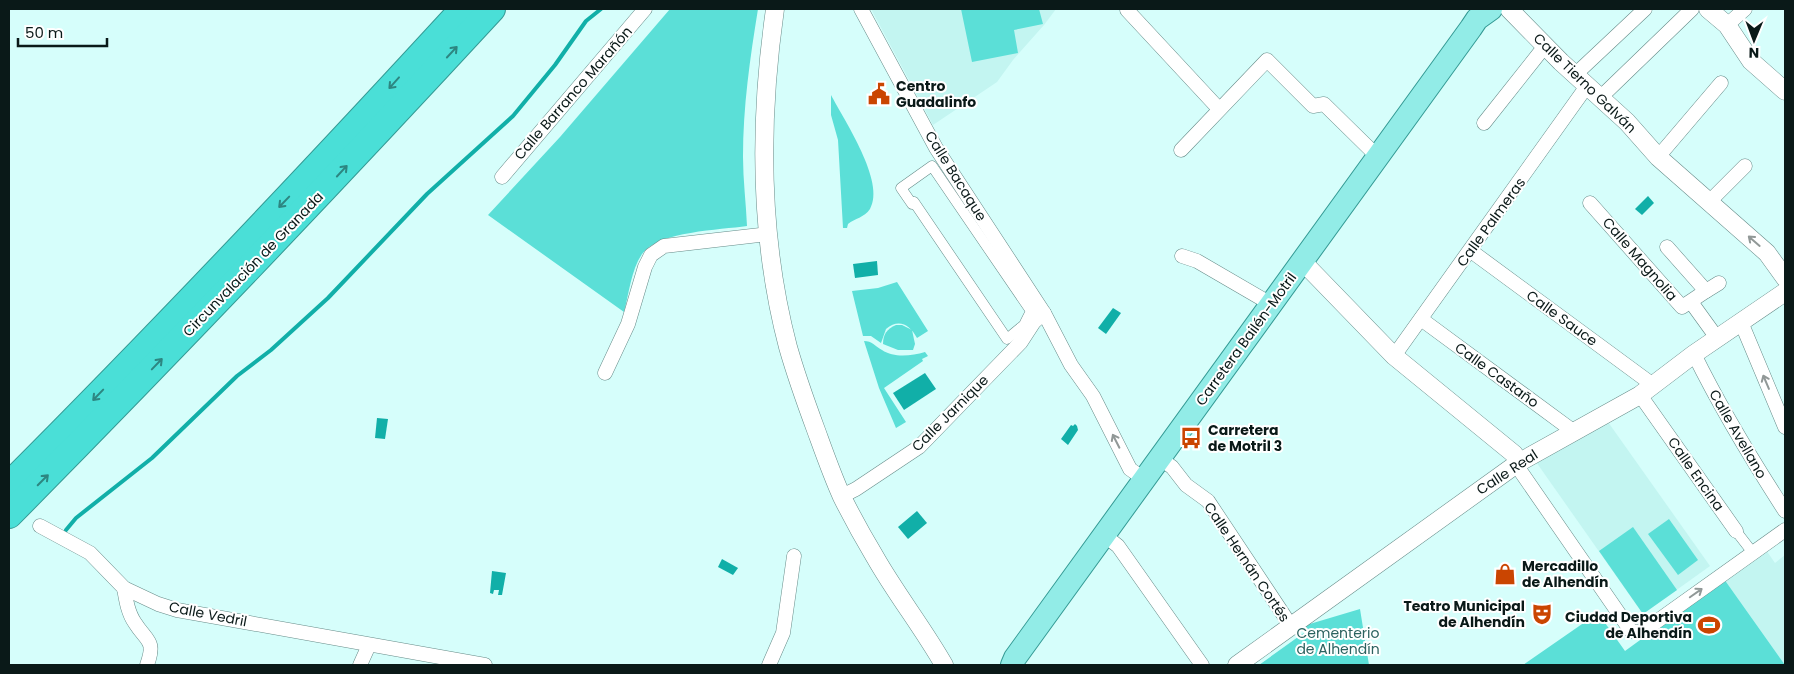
<svg xmlns="http://www.w3.org/2000/svg" width="1794" height="674" font-family="Poppins,sans-serif">
  <rect width="100%" height="100%" fill="#d6fefb"/>
  <!-- built -->
  <g fill="#c3f5f1">
    <path d="M 871,9 L 1056,9 L 1044,25 L 1013,60 L 997,82 L 933,125 Z"/>
    <path d="M 1608,422 L 1710,566 L 1643,614 L 1534,459 Z"/>
    <path d="M 1766,550 L 1775,563 L 1785,555 L 1785,665 L 1724,579 Z"/>
  </g>
  <!-- green -->
  <g fill="#5bdfd7">
    <path d="M 670,9 L 758,9 C 750,58 743,107 743,157 C 743,180 746,203 747,226 C 720,230 659,231 642,254 C 631,270 629,294 624,312 L 488,215 L 560,137 Z"/>
    <path d="M 961,9 L 1039,9 L 1043,24 L 1014,30 L 1018,53 L 972,62 Z"/>
    <path d="M 831,95 C 844,120 886,182 870,209 C 864,218 855,218 848,224 L 847,228 L 843,228 L 838,140 L 831,115 Z"/>
    <path d="M 897,282 L 928,331 L 917,338 C 910,325 899,318 886,329 L 881,343 L 871,336 L 863,336 L 852,291 L 878,288 Z"/>
    <path d="M 896,325 L 902,325 L 912,330 L 915,344 L 913,350 L 898,350 L 883,344 C 883,334 887,329 896,325 Z"/>
    <path d="M 864,341 C 872,341 875,346 882,350 C 894,358 911,356 925,352 L 928,356 L 922,359 L 923,361 L 884,388 L 906,422 L 896,428 L 879,388 Z"/>
    <path d="M 1669,519 L 1698,560 L 1678,575 L 1648,534 Z"/>
    <path d="M 1633,527 L 1677,590 L 1643,614 L 1599,551 Z"/>
    <path d="M 1724,579 L 1785,665 L 1523,665 L 1598,613 L 1625,651 Z"/>
    <path d="M 1360,609 L 1369,665 L 1259,665 L 1305,632 L 1303,626 Z"/>
  </g>
  <!-- water -->
  <g fill="#11afa8">
    <path d="M 1648,196 L 1654,203 L 1642,215 L 1635,209 Z"/>
    <path d="M 877,261 L 878,275 L 855,278 L 853,264 Z"/>
    <path d="M 1113,308 L 1121,313 L 1106,334 L 1098,328 Z"/>
    <path d="M 925,373 L 936,389 L 904,410 L 893,393 Z"/>
    <path d="M 377,418 L 388,419 L 385,439 L 375,438 Z"/>
    <path d="M 1075,424 L 1077,426 L 1078,430 L 1068,445 L 1061,439 L 1071,425 L 1073,426 Z"/>
    <path d="M 917,511 L 927,523 L 908,539 L 898,527 Z"/>
    <path d="M 722,559 L 738,568 L 733,575 L 718,567 Z"/>
    <path d="M 492,571 L 506,573 L 502,595 L 498,595 L 499,590 L 494,590 L 493,594 L 490,593 Z"/>
  </g>
  <g fill="none" stroke-linecap="round" stroke-linejoin="round">
    <!-- stream -->
    <path stroke="#11afa8" stroke-width="4" d="M 66,530 L 76,518 L 152,458 L 237,376 L 271,350 L 328,298 L 427,194 L 513,116 L 555,65 L 586,21 L 601,9"/>
    <!-- pedestrian casing -->
    <g stroke="#668b88" stroke-width="11">
      <g id="pedestrian">
        <path d="M 932,166 L 1031,311 L 1024,325 L 1007,339 L 914,202 L 912,204 L 901,188 Z"/>
        <path d="M 1736,531 L 1753,553"/>
      </g>
    </g>
    <!-- minor casing -->
    <g stroke="#668b88" stroke-width="15">
      <g id="minor">
        <path d="M 861,9 L 936,148 L 1044,313 L 1071,365 L 1093,396 L 1130,469 L 1144,479"/>
        <path d="M 1127,10 L 1219,109"/>
        <path d="M 1727,25 L 1745,9"/>
        <path d="M 1579,71 L 1645,9"/>
        <path d="M 1604,94 L 1692,9"/>
        <path d="M 1484,123 L 1545,46"/>
        <path d="M 1181,150 L 1267,60 L 1313,106 L 1324,104 L 1378,157"/>
        <path d="M 1658,157 L 1721,83"/>
        <path d="M 502,177 L 645,9"/>
        <path d="M 1709,202 L 1745,166"/>
        <path d="M 1590,203 L 1682,307 L 1706,291 L 1667,247"/>
        <path d="M 1471,251 L 1653,385"/>
        <path d="M 1182,256 L 1197,261 L 1271,304"/>
        <path d="M 1706,291 L 1719,283"/>
        <path d="M 1691,302 L 1717,338"/>
        <path d="M 1421,319 L 1573,431"/>
        <path d="M 1741,322 L 1785,427"/>
        <path d="M 1694,354 C 1721,409 1752,460 1785,511"/>
        <path d="M 1394,356 L 1587,86"/>
        <path d="M 605,373 L 628,324 L 645,267 L 651,255 L 664,246 L 769,234"/>
        <path d="M 1640,395 L 1736,531"/>
        <path d="M 1159,458 L 1172,467 L 1186,485 L 1208,501 L 1291,626"/>
        <path d="M 1518,463 L 1519,469 L 1631,631 L 1642,632 L 1785,530"/>
        <path d="M 842,496 L 856,489 L 919,447 L 1021,342 L 1034,322 L 1044,313"/>
        <path d="M 40,526 L 90,553 L 124,588 L 158,604 L 177,610 L 485,665"/>
        <path d="M 1104,535 L 1118,546 L 1202,665"/>
        <path d="M 124,588 C 126,600 128,613 135,623 C 147,642 156,640 147,665"/>
        <path d="M 360,665 L 369,645"/>
        <path d="M 769,665 L 783,633 L 794,556"/>
      </g>
    </g>
    <!-- tertiary casing -->
    <g stroke="#668b88" stroke-width="19">
      <g id="tertiary">
        <path d="M 775,9 C 759,121 759,237 788,347 C 796,375 806,403 816,430 C 824,452 832,475 842,497 C 852,517 863,537 875,557 C 896,594 923,628 944,665"/>
        <path d="M 1509,9 L 1561,62 L 1627,122 L 1658,157 L 1767,253 L 1785,278"/>
        <path d="M 1708,9 L 1727,25 L 1751,61 L 1785,91"/>
        <path d="M 1302,261 L 1394,356 L 1514,454 L 1518,463"/>
        <path d="M 1237,665 L 1518,463 L 1640,395 L 1694,354 L 1785,292"/>
      </g>
    </g>
    <!-- primary casing -->
    <g stroke="#349a94" stroke-width="24">
      <path id="primary" d="M 1012,665 L 1015,658 L 1471,28 L 1477,19 L 1491,9"/>
    </g>
    <!-- motorway casing -->
    <g stroke="#349a94" stroke-width="28">
      <g id="motorway">
        <path d="M 9,485 C 164,330 314,171 463,9"/>
        <path d="M 9,515 C 173,349 334,180 492,9"/>
      </g>
    </g>
    <!-- pedestrian -->
    <use href="#pedestrian" stroke="#fff" stroke-width="10"/>
    <!-- minor -->
    <use href="#minor" stroke="#fff" stroke-width="14"/>
    <!-- tertiary -->
    <use href="#tertiary" stroke="#fff" stroke-width="18"/>
    <!-- primary -->
    <use href="#primary" stroke="#92ece7" stroke-width="22"/>
    <!-- motorway -->
    <use href="#motorway" stroke="#4adfd7" stroke-width="26"/>
  </g>
  <!-- one-way arrows -->
  <defs><path id="oneway-shaft" d="M-6 0H5M1.5-3L5.5 0L1.5 3" fill="none" stroke-width="1.6" stroke-linecap="round" stroke-linejoin="round" transform="scale(1.25)"/></defs>
  <g stroke="#2d8681">
    <use href="#oneway-shaft" transform="translate(452 52) rotate(-47)"/>
    <use href="#oneway-shaft" transform="translate(394 83) rotate(132)"/>
    <use href="#oneway-shaft" transform="translate(342 171) rotate(-47)"/>
    <use href="#oneway-shaft" transform="translate(284 202) rotate(134)"/>
    <use href="#oneway-shaft" transform="translate(157 364) rotate(-46)"/>
    <use href="#oneway-shaft" transform="translate(98 395) rotate(134)"/>
    <use href="#oneway-shaft" transform="translate(43 480) rotate(-45)"/>
  </g>
  <g stroke="#919897">
    <use href="#oneway-shaft" transform="translate(1754 241) rotate(-139)"/>
    <use href="#oneway-shaft" transform="translate(1766 382) rotate(-113)"/>
    <use href="#oneway-shaft" transform="translate(1116 441) rotate(-117)"/>
    <use href="#oneway-shaft" transform="translate(1696 593) rotate(-35)"/>
  </g>
  <!-- icons -->
  <defs>
    <g id="civic-bare" transform="scale(1.725)"><path d="M-.6-6.5H3V-4.5H.6V-3L4-1V1h2V6H-6V1h2V-1L-.6-3ZM-1.2 2.5V6h2.4V2.5Z" fill="#ca4501" stroke="#fff" stroke-width="2.5" paint-order="stroke"/></g>
    <g id="bus-bare" transform="scale(1.725)"><path d="M-5-6H5V4H4V6H2V4H-2V6H-4V4H-5ZM-3.5-4V0h7V-4ZM-3.5 1.2v1.5H-2V1.2ZM2 1.2v1.5H3.5V1.2Z" fill="#ca4501" stroke="#fff" stroke-width="2.5" paint-order="stroke"/></g>
    <g id="shop-bare" transform="scale(1.725)"><path d="M-5-2.5h2.3a2.7 3.5 0 0 1 5.4 0H5L5.5 6h-11ZM-1.5-2.5h3a1.5 2.3 0 0 0-3 0Z" fill="#ca4501" stroke="#fff" stroke-width="2.5" paint-order="stroke"/></g>
    <g id="theatre-bare" transform="scale(1.725)"><path d="M-5-5.5Q0-4 5-5.5V0Q5 5 0 6Q-5 5-5 0ZM-3.3-2.5H-1v1.5H-3.3ZM1-2.5H3.3v1.5H1ZM-2.8 1Q0 5.5 2.8 1Z" fill="#ca4501" stroke="#fff" stroke-width="2.5" paint-order="stroke"/></g>
    <g id="stadium-bare" transform="scale(1.725)"><path d="M0-5a6.5 5 0 1 0 0 10a6.5 5 0 1 0 0-10ZM-3.5-1.8h7v3.6h-7Z" fill="#ca4501" stroke="#fff" stroke-width="2.5" paint-order="stroke"/></g>
  </defs>
  <g fill-rule="evenodd">
    <use href="#civic-bare" x="879" y="94"/>
    <use href="#bus-bare" x="1191" y="438"/>
    <use href="#shop-bare" x="1505" y="574"/>
    <use href="#theatre-bare" x="1542" y="614"/>
    <use href="#stadium-bare" x="1709" y="625"/>
  </g>
  <g text-anchor="middle" stroke-width="4" stroke-linejoin="round" paint-order="stroke">
    <!-- street labels -->
    <g font-size="14" fill="#0a1918" stroke="#fff">
      <text transform="translate(1585 83) rotate(44)" y="5">Calle Tierno Galván</text>
      <text transform="translate(573 93) rotate(-49)" y="5">Calle Barranco Marañón</text>
      <text transform="translate(956 176) rotate(58)" y="5">Calle Bacaque</text>
      <text transform="translate(1491 222) rotate(-54)" y="5">Calle Palmeras</text>
      <text transform="translate(1640 259) rotate(49)" y="5">Calle Magnolia</text>
      <text transform="translate(253 264) rotate(-46)" y="5">Circunvalación de Granada</text>
      <text transform="translate(1562 318) rotate(36)" y="5">Calle Sauce</text>
      <text transform="translate(1246 339) rotate(-54)" y="5">Carretera Bailén-Motril</text>
      <text transform="translate(1497 375) rotate(36)" y="5">Calle Castaño</text>
      <text transform="translate(950 413) rotate(-45)" y="5">Calle Jarnique</text>
      <text transform="translate(1738 434) rotate(60)" y="5">Calle Avellano</text>
      <text transform="translate(1507 472) rotate(-33)" y="5">Calle Real</text>
      <text transform="translate(1696 474) rotate(55)" y="5">Calle Encina</text>
      <text transform="translate(1247 562) rotate(56)" y="5">Calle Hernán Cortés</text>
      <text transform="translate(208 614) rotate(11)" y="5">Calle Vedril</text>
    </g>
    <!-- poi labels -->
    <g font-size="14" font-weight="bold" fill="#0a1918" stroke="#fff" text-anchor="start">
      <text x="896" y="91">Centro<tspan x="896" dy="16">Guadalinfo</tspan></text>
      <text x="1208" y="435">Carretera<tspan x="1208" dy="16">de Motril 3</tspan></text>
      <text x="1522" y="571">Mercadillo<tspan x="1522" dy="16">de Alhendín</tspan></text>
      <text x="1525" y="611" text-anchor="end">Teatro Municipal<tspan x="1525" dy="16">de Alhendín</tspan></text>
      <text x="1692" y="622" text-anchor="end">Ciudad Deportiva<tspan x="1692" dy="16">de Alhendín</tspan></text>
    </g>
    <!-- park labels -->
    <g font-size="14" fill="#2b625f" stroke="#fff">
      <text x="1338" y="638">Cementerio<tspan x="1338" dy="16">de Alhendín</tspan></text>
    </g>
  </g>
  <!-- border -->
  <rect width="1794" height="674" fill="none" stroke="#0a1918" stroke-width="20"/>
  <!-- north arrow -->
  <g transform="translate(1754 40) rotate(181)" stroke="#ffffff" stroke-width="4" paint-order="stroke">
  <path d="M0-4L9 19L0 12L-9 19Z" fill="#0a1918"/>
  <text y="-8" font-size="14" font-weight="bold" text-anchor="middle" fill="#0a1918">N</text>
  </g>
  <!-- scale -->
  <path d="M18 38v8h89v-8" fill="none" stroke="#0a1918" stroke-width="2.5"/>
  <text x="25" y="38" font-size="15" fill="#0a1918" stroke="#ffffff" stroke-width="4" paint-order="stroke">50 m</text>
</svg>
